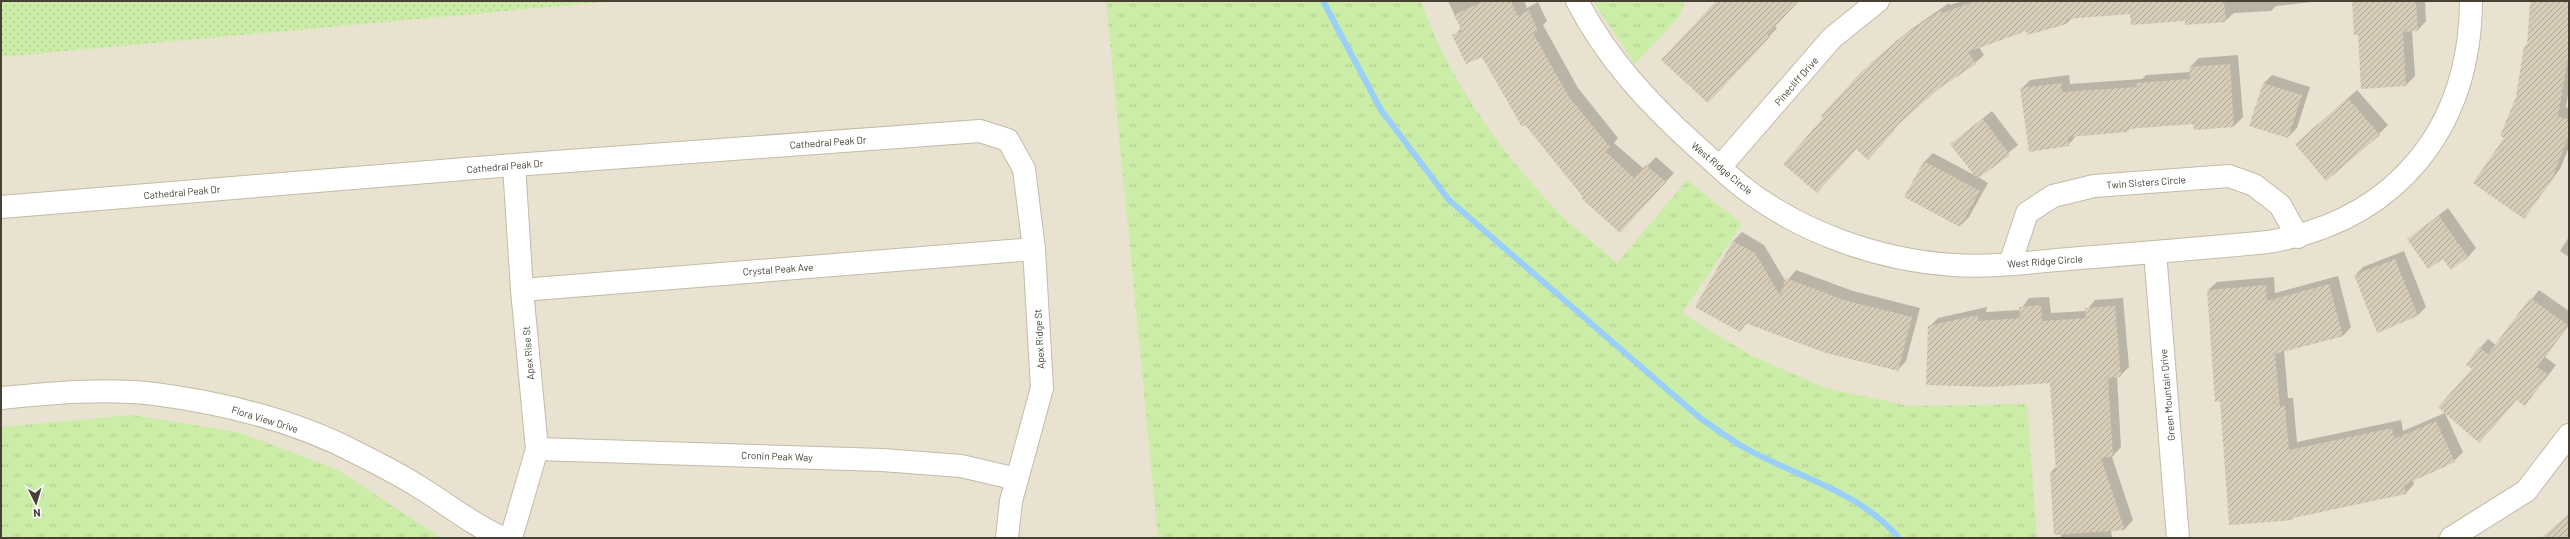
<svg xmlns="http://www.w3.org/2000/svg" width="2570" height="539" font-family="Barlow,sans-serif">
  <defs>
    <pattern id="grass-dots" width="8" height="8" patternUnits="userSpaceOnUse"><rect width="8" height="8" fill="#cceda8"/><path d="M2 2h.1M6 6h.1" fill="none" stroke="#b1cc91" stroke-width="1.8" stroke-linecap="round"/></pattern>
    <pattern id="park-tufts" width="24" height="20" patternUnits="userSpaceOnUse"><rect width="24" height="20" fill="#cceda8"/><path d="M3 7l-1-3M5 7V3M7 7l1-3M15 17l-1-3M17 17v-4M19 17l1-3" fill="none" stroke="#b1cc91"/></pattern>
    <pattern id="building-hatch" width="6" height="6" patternUnits="userSpaceOnUse"><rect width="6" height="6" fill="#d7ccb8"/><path d="M-1 1l2-2M0 6l6-6M5 7l2-2" fill="none" stroke="#b0a796"/></pattern>
  </defs>
  <rect width="100%" height="100%" fill="#f4f0e4"/>
  <!-- residential -->
  <rect fill="#e9e2d1" x="1" y="1" width="2568" height="537"/>
  <!-- grass -->
  <path fill="url(#grass-dots)" d="M 1,1 L 616,1 L 1,57 Z"/>
  <!-- park -->
  <g fill="url(#park-tufts)">
    <path d="M 1106,1 L 1421,1 C 1448,79 1499,149 1555,209 C 1574,229 1597,245 1617,263 L 1687,180 L 1742,224 L 1682,313 L 1750,355 L 1826,388 L 1910,406 L 2027,404 L 2037,538 L 1158,538 Z"/>
    <path d="M 1593,1 L 1685,1 L 1679,17 L 1635,64 Z"/>
    <path d="M 132,415 L 238,432 L 336,469 L 442,538 L 1,538 L 1,427 Z"/>
  </g>
  <!-- shadow -->
  <g fill="#0003">
    <path d="M 1448,1 L 1524,1 L 1527,8 L 1538,2 L 1547,21 L 1543,25 L 1578,88 L 1618,138 L 1614,143 L 1644,169 L 1656,157 L 1674,173 L 1628,223 L 1584,197 L 1482,56 L 1454,36 L 1461,28 Z"/>
    <path d="M 1718,1 L 1798,1 L 1775,26 L 1777,28 L 1717,93 Z"/>
    <path d="M 1962,1 L 2321,1 L 2276,6 L 2271,11 L 2234,13 L 2225,21 L 2186,20 L 2131,13 L 2073,17 L 2067,23 L 2028,33 L 2027,30 L 1979,47 L 1984,55 L 1975,63 L 1940,87 L 1902,120 L 1876,150 L 1857,148 L 1817,192 L 1871,63 L 1910,30 L 1949,3 L 1950,5 Z"/>
    <path d="M 2353,1 L 2425,1 L 2426,21 L 2418,30 L 2412,30 L 2415,76 L 2406,85 L 2359,34 Z"/>
    <path d="M 2531,1 L 2569,1 L 2569,90 L 2566,107 L 2569,108 L 2569,147 L 2560,169 L 2524,218 L 2506,138 L 2516,97 L 2525,47 L 2528,43 Z"/>
    <path d="M 2238,55 L 2243,117 L 2234,126 L 2194,123 L 2131,128 L 2127,131 L 2077,135 L 2068,145 L 2021,89 L 2030,80 L 2069,75 L 2070,84 L 2142,79 L 2146,75 L 2191,72 L 2190,67 L 2199,58 Z"/>
    <path d="M 2272,75 L 2310,87 L 2297,128 L 2288,137 L 2264,83 Z"/>
    <path d="M 2357,90 L 2388,125 L 2379,134 L 2305,136 Z"/>
    <path d="M 1992,111 L 2018,145 L 1978,177 L 1988,183 L 1969,217 L 1960,226 L 1924,162 L 1933,153 L 1976,176 L 1951,144 Z"/>
    <path d="M 2448,208 L 2476,248 L 2468,257 L 2444,257 L 2408,239 Z"/>
    <path d="M 1742,232 L 1764,245 L 1786,282 L 1796,270 L 1853,291 L 1920,308 L 1906,361 L 1898,370 L 1747,323 L 1740,331 L 1697,306 L 1733,241 Z"/>
    <path d="M 2569,237 L 2569,257 L 2560,251 Z"/>
    <path d="M 2404,251 L 2426,307 L 2418,315 L 2355,275 L 2363,267 Z"/>
    <path d="M 2338,276 L 2351,327 L 2343,336 L 2284,351 L 2288,398 L 2293,398 L 2297,442 L 2401,420 L 2403,431 L 2445,413 L 2463,452 L 2454,461 L 2413,480 L 2414,484 L 2406,493 L 2295,516 L 2292,519 L 2221,400 L 2208,290 L 2217,282 L 2274,277 L 2275,293 Z"/>
    <path d="M 2539,290 L 2569,311 L 2569,325 L 2545,357 L 2556,365 L 2525,405 L 2517,399 L 2488,433 L 2473,369 L 2480,348 L 2488,339 L 2496,345 Z"/>
    <path d="M 2049,297 L 2051,313 L 2086,311 L 2095,300 L 2123,298 L 2129,367 L 2120,376 L 2117,376 L 2121,447 L 2112,457 L 2133,520 L 2125,529 L 2111,530 L 2112,538 L 2061,538 L 2051,472 L 2056,467 L 2051,382 L 1929,327 L 1938,318 L 1987,307 L 1986,312 L 2020,310 L 2029,298 Z"/>
  </g>
  <g fill="none" stroke-linecap="round" stroke-linejoin="round">
    <!-- stream -->
    <path stroke="#99cff8" stroke-width="6" d="M 1323,1 L 1381,110 L 1449,200 L 1700,418 C 1715,428 1729,439 1745,448 C 1797,477 1859,491 1899,538"/>
  </g>
  <!-- building -->
  <g fill="url(#building-hatch)">
    <path d="M 1484,1 L 1511,1 L 1518,16 L 1529,10 L 1538,31 L 1533,33 L 1569,97 L 1610,147 L 1605,151 L 1634,178 L 1646,165 L 1666,182 L 1620,233 L 1581,198 L 1583,197 L 1525,125 L 1522,127 L 1482,57 L 1466,64 L 1452,35 L 1462,31 L 1454,15 Z"/>
    <path d="M 1716,1 L 1799,1 L 1767,35 L 1770,37 L 1708,103 L 1661,60 Z"/>
    <path d="M 1976,1 L 2224,1 L 2226,22 L 2185,25 L 2185,21 L 2131,25 L 2130,14 L 2066,19 L 2067,24 L 2027,35 L 2026,31 L 1968,52 L 1976,64 L 1940,88 L 1894,128 L 1895,130 L 1868,160 L 1856,149 L 1817,193 L 1783,164 L 1823,118 L 1821,116 L 1861,72 L 1900,38 L 1940,11 L 1942,13 Z"/>
    <path d="M 2352,1 L 2416,1 L 2418,31 L 2403,32 L 2406,86 L 2361,89 L 2358,35 L 2354,35 Z"/>
    <path d="M 2530,1 L 2569,1 L 2569,52 L 2558,116 L 2569,120 L 2569,135 L 2552,179 L 2524,219 L 2473,183 L 2504,138 L 2500,136 L 2516,97 L 2524,46 L 2527,47 Z"/>
    <path d="M 2230,64 L 2234,127 L 2194,130 L 2193,124 L 2128,129 L 2128,132 L 2068,137 L 2069,146 L 2029,152 L 2020,88 L 2061,83 L 2062,92 L 2137,87 L 2136,83 L 2190,79 L 2189,67 Z"/>
    <path d="M 2263,83 L 2302,95 L 2288,138 L 2249,126 Z"/>
    <path d="M 2348,98 L 2380,135 L 2326,181 L 2295,144 Z"/>
    <path d="M 1983,119 L 2010,155 L 1977,179 L 1950,144 Z"/>
    <path d="M 1924,161 L 1980,191 L 1960,227 L 1904,197 Z"/>
    <path d="M 2439,216 L 2468,257 L 2451,270 L 2443,259 L 2428,269 L 2407,239 Z"/>
    <path d="M 1733,241 L 1755,253 L 1780,295 L 1786,278 L 1844,300 L 1912,317 L 1898,371 L 1826,353 L 1745,323 L 1740,332 L 1695,307 Z"/>
    <path d="M 2395,259 L 2418,316 L 2377,333 L 2354,275 Z"/>
    <path d="M 2329,284 L 2343,336 L 2275,354 L 2280,406 L 2285,406 L 2289,450 L 2392,428 L 2394,439 L 2436,421 L 2455,462 L 2404,485 L 2406,494 L 2293,518 L 2293,520 L 2229,525 L 2220,401 L 2215,402 L 2207,290 L 2266,285 L 2267,301 Z"/>
    <path d="M 2530,298 L 2568,325 L 2537,367 L 2548,374 L 2525,406 L 2516,400 L 2479,443 L 2438,407 L 2472,369 L 2466,365 L 2479,347 L 2488,354 Z"/>
    <path d="M 2041,305 L 2042,321 L 2086,318 L 2085,308 L 2115,306 L 2121,377 L 2108,378 L 2113,457 L 2101,458 L 2125,530 L 2054,535 L 2050,472 L 2056,472 L 2050,383 L 1990,387 L 1926,385 L 1928,326 L 1978,315 L 1978,321 L 2020,318 L 2019,307 Z"/>
    <path d="M 2569,514 L 2569,538 L 2541,538 Z"/>
  </g>
  <g fill="none" stroke-linecap="round" stroke-linejoin="round">
    <!-- minor casing -->
    <g stroke="#c3bba8" stroke-width="24">
      <g id="minor">
        <path d="M 1577,1 C 1607,59 1650,105 1698,148 C 1712,160 1725,173 1740,185 C 1799,232 1878,260 1953,265 C 1995,268 2039,261 2081,258 C 2143,253 2206,248 2268,242 C 2395,221 2470,130 2471,1"/>
        <path d="M 1720,167 L 1832,38 L 1878,1"/>
        <path d="M 1,207 L 514,165 L 980,131 L 1008,140 L 1024,169 L 1034,249 L 1042,388 L 1011,501 L 1007,538"/>
        <path d="M 2155,252 L 2178,538"/>
        <path d="M 2010,264 L 2027,213 L 2053,196 L 2094,186 L 2229,176 L 2254,185 L 2280,205 L 2298,237"/>
        <path d="M 522,290 L 1034,249"/>
        <path d="M 1,398 C 52,393 104,388 155,394 C 223,403 296,421 357,453 C 377,463 397,473 416,485 C 445,502 472,525 503,538"/>
        <path d="M 537,449 L 882,460 L 961,466 L 1017,479"/>
        <path d="M 511,538 L 537,449 L 522,290 L 514,165"/>
        <path d="M 2451,538 L 2526,491 L 2569,435"/>
      </g>
    </g>
    <!-- minor -->
    <use href="#minor" stroke="#fff" stroke-width="22"/>
  </g>
  <g text-anchor="middle" stroke-width="4" stroke-linejoin="round" paint-order="stroke">
    <!-- street labels -->
    <g font-size="10" fill="#474033" stroke="#fff">
      <text transform="translate(1796 81) rotate(-49)" y="4">Pinecliff Drive</text>
      <text transform="translate(828 142) rotate(-4)" y="4">Cathedral Peak Dr</text>
      <text transform="translate(505 166) rotate(-5)" y="4">Cathedral Peak Dr</text>
      <text transform="translate(1722 168) rotate(40)" y="4">West Ridge Circle</text>
      <text transform="translate(2146 182) rotate(-4)" y="4">Twin Sisters Circle</text>
      <text transform="translate(182 192) rotate(-5)" y="4">Cathedral Peak Dr</text>
      <text transform="translate(2045 261) rotate(-4)" y="4">West Ridge Circle</text>
      <text transform="translate(778 269) rotate(-4)" y="4">Crystal Peak Ave</text>
      <text transform="translate(1039 339) rotate(-93)" y="4">Apex Ridge St</text>
      <text transform="translate(528 353) rotate(-95)" y="4">Apex Rise St</text>
      <text transform="translate(2167 395) rotate(-95)" y="4">Green Mountain Drive</text>
      <text transform="translate(265 419) rotate(17)" y="4">Flora View Drive</text>
      <text transform="translate(777 456) rotate(2)" y="4">Cronin Peak Way</text>
    </g>
  </g>
  <!-- border -->
  <rect width="2570" height="539" fill="none" stroke="#474033" stroke-width="4"/>
  <!-- north arrow -->
  <g transform="translate(36 503) rotate(175)" stroke="#ffffff" stroke-width="3" paint-order="stroke">
  <path d="M0-3L7 15L0 10L-7 15Z" fill="#474033"/>
  <text y="-6" font-size="11" font-weight="bold" text-anchor="middle" fill="#474033">N</text>
  </g>
</svg>
